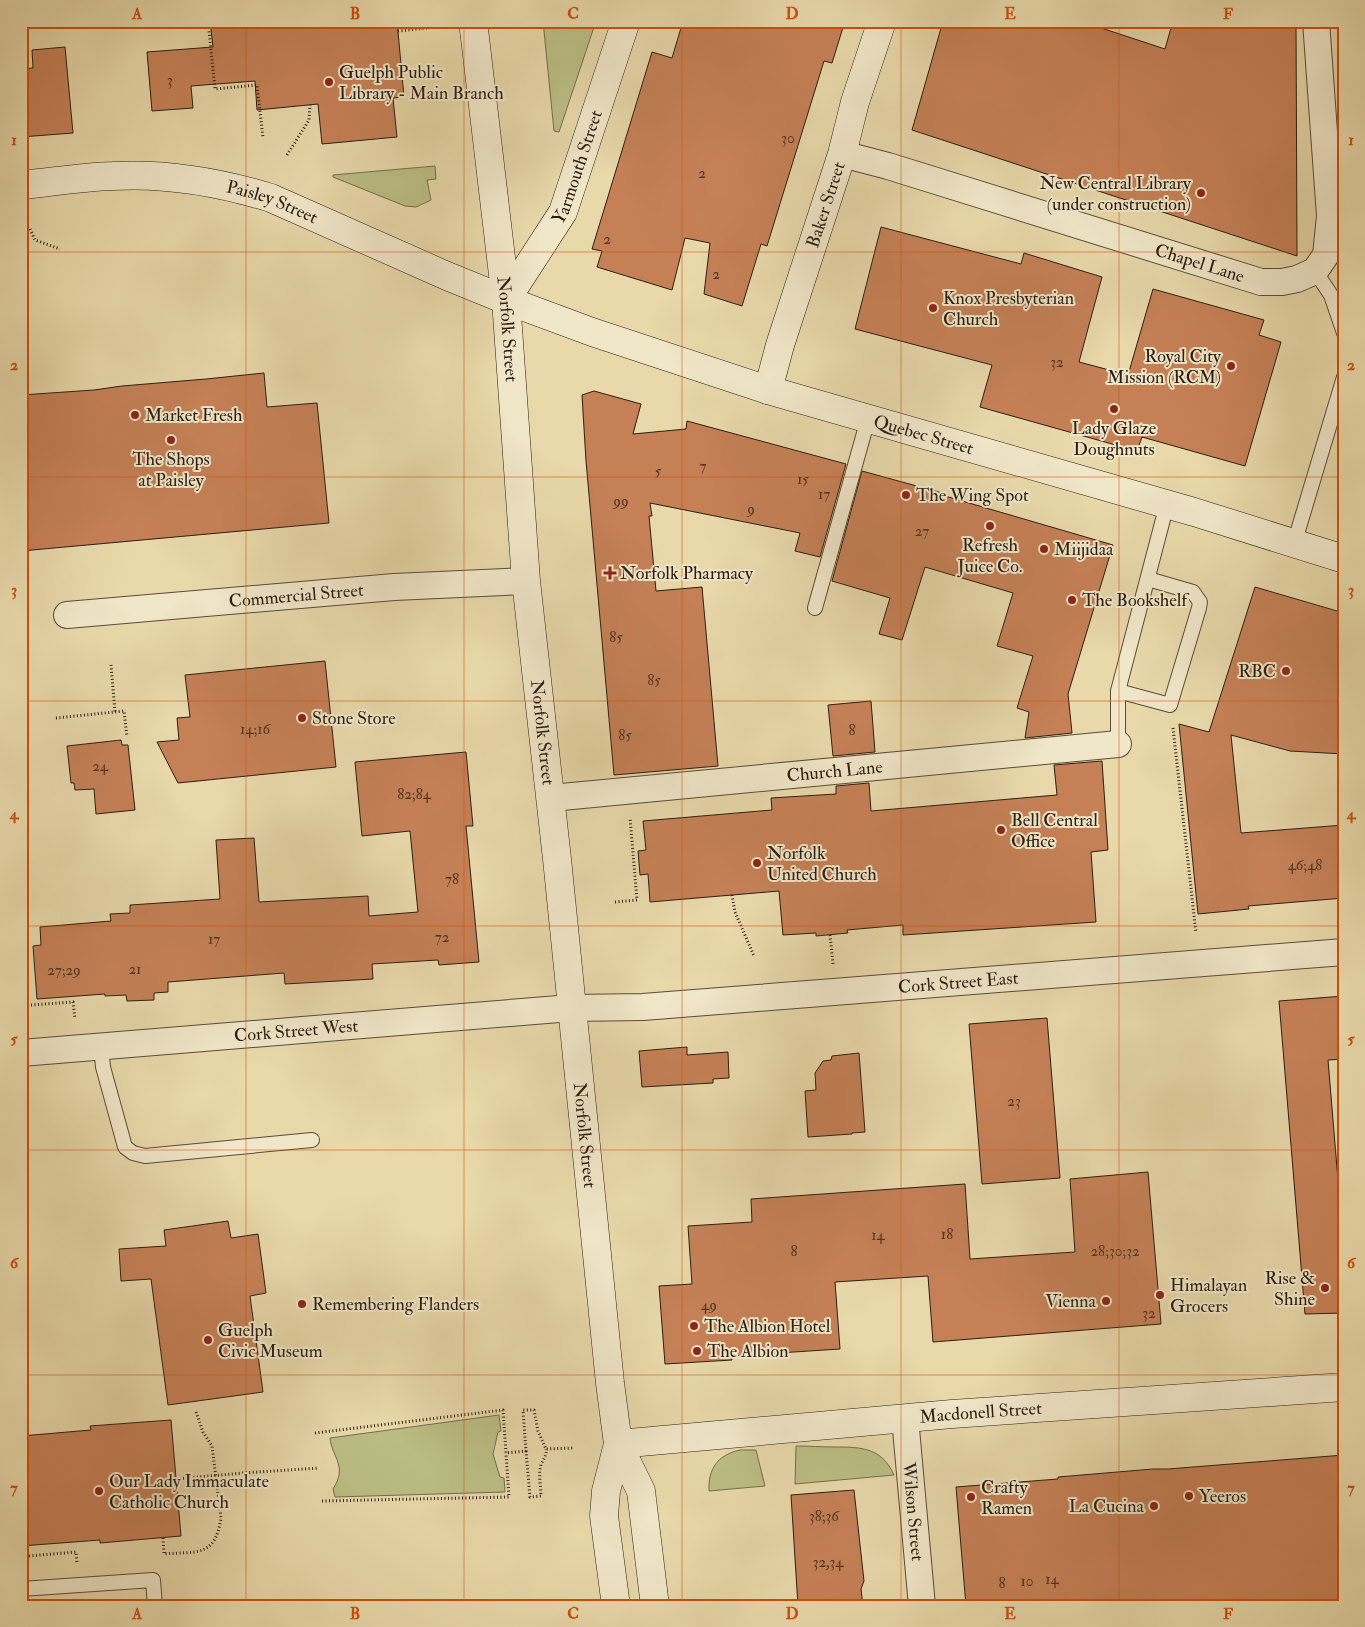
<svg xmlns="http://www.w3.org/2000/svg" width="1365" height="1627" font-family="'IM FELL Double Pica',serif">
  <rect width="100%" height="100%" fill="#e8d8aa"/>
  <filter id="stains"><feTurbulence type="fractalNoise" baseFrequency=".004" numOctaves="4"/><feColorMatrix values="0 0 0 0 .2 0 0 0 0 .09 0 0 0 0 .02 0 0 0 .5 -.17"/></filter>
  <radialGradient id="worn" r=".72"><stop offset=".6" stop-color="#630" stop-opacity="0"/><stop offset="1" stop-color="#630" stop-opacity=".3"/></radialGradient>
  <!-- green -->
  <g fill="#bbbd85" stroke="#736e4c">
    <path d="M 543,21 L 596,21 L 559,132 L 554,131 Z"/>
    <path d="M 435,166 L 436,179 L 427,180 L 431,200 L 416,207 L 405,206 L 333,177 L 333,175 Z"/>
    <path d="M 499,1415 L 501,1431 L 498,1432 L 493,1454 L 500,1477 L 504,1478 L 505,1492 L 335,1497 L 333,1489 C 348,1466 332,1458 330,1438 Z"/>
    <path d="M 796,1446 C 809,1446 822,1447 836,1447 C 862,1447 882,1448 894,1475 L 795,1484 Z"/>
    <path d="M 740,1450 L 756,1450 L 765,1486 L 709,1491 C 708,1468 718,1455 740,1450 Z"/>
  </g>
  <!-- building -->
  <g fill="#c58056" stroke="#2b1e14">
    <path d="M 210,21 L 397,21 L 404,97 L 393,98 L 397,137 L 322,144 L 318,104 L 257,110 L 255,81 L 191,86 L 193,108 L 152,111 L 147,52 L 213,47 Z"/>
    <path d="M 683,21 L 845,21 L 832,63 L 824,61 L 767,246 L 761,244 L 742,306 L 704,294 L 710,243 L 685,238 L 672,290 L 597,267 L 602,251 L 592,249 L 652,52 L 672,58 Z"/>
    <path d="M 943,21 L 1080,21 L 1165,49 L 1173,21 L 1296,21 L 1297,256 L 912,130 Z"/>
    <path d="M 65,47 L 73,133 L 21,137 L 21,69 L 33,68 L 32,50 Z"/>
    <path d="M 881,227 L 1021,264 L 1024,253 L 1102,277 L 1079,362 L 1128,375 L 1153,289 L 1264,320 L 1259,335 L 1281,342 L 1245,466 L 1142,437 L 1137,451 L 980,407 L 992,365 L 855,329 Z"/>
    <path d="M 264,373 L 267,407 L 317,403 L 329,523 L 21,551 L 21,395 L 94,390 L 122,386 L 206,379 Z"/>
    <path d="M 594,391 L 641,404 L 633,434 L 686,429 L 687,421 L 846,464 L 820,557 L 795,551 L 800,533 L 650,503 L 652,516 L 649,516 L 656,591 L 702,587 L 718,766 L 614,775 L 586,461 L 582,395 Z"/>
    <path d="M 862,471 L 946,494 L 945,496 L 1113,545 L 1068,694 L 1072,733 L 1025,738 L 1029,712 L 1017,708 L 1033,656 L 997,646 L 1013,593 L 925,567 L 902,640 L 879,634 L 890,598 L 832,581 Z"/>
    <path d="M 1255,587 L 1344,613 L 1344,754 L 1290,751 L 1231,735 L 1241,833 L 1344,825 L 1344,898 L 1248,906 L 1249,909 L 1198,914 L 1179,724 L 1209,732 Z"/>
    <path d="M 325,661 L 336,767 L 178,783 L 157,742 L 179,740 L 177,718 L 190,717 L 185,675 Z"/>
    <path d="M 871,701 L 875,752 L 833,756 L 828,705 Z"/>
    <path d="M 121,740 L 122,745 L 128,745 L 135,810 L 96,814 L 94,789 L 75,790 L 74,783 L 71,783 L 67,746 Z"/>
    <path d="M 466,752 L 473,826 L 466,826 L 479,962 L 439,965 L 438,960 L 372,964 L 373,979 L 285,984 L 284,973 L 168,982 L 168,992 L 154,993 L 154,1000 L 127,1001 L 126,995 L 105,996 L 105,994 L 37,999 L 33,946 L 41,945 L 40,927 L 111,921 L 110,914 L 130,913 L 130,905 L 220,899 L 216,840 L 254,838 L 259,902 L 368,896 L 369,916 L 418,912 L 410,831 L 362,836 L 355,762 Z"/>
    <path d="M 1102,761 L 1108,850 L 1091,852 L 1096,922 L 903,935 L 903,925 L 847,930 L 848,933 L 816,936 L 816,933 L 783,935 L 779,891 L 650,902 L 648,874 L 640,875 L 638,851 L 646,850 L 643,821 L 772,810 L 771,798 L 836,794 L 836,786 L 869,783 L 871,811 L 1057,795 L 1054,765 Z"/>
    <path d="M 1344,996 L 1344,1059 L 1328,1060 L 1338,1180 L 1344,1179 L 1344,1313 L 1305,1314 L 1279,1001 Z"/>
    <path d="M 1047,1018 L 1060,1178 L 982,1184 L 969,1024 Z"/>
    <path d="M 687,1047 L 687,1055 L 728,1052 L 729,1078 L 713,1079 L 713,1083 L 642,1087 L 639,1051 Z"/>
    <path d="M 859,1053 L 865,1132 L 852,1133 L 852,1134 L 808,1137 L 805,1091 L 816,1090 L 815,1073 L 823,1061 L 831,1060 L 832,1056 Z"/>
    <path d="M 1148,1172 L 1161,1324 L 933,1342 L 928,1276 L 835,1282 L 840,1349 L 732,1356 L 732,1360 L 665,1364 L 659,1286 L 692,1284 L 688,1226 L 752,1222 L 751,1199 L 965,1184 L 970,1259 L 1075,1252 L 1070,1179 Z"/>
    <path d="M 228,1221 L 231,1238 L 258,1234 L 266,1293 L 250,1296 L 263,1392 L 168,1405 L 151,1279 L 121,1281 L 119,1249 L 166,1246 L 164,1230 Z"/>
    <path d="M 171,1420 L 181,1536 L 100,1543 L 100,1540 L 21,1546 L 21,1436 L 91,1430 L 90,1426 Z"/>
    <path d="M 1344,1455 L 1344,1606 L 966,1606 L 956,1487 L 1058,1479 L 1058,1477 L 1153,1469 L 1168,1469 Z"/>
    <path d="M 854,1490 L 864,1581 L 861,1589 L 863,1606 L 798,1606 L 791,1495 Z"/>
  </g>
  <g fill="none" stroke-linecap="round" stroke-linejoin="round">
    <!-- lane casing -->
    <g stroke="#5a4c3a" stroke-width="16">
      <g id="lane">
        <path d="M 1315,271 L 1331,295 L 1344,333"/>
        <path d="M 1294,544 L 1344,377"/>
        <path d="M 815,608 L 868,419"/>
        <path d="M 1118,691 L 1170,705 L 1199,608 L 1200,602 L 1193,592 L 1148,579"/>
        <path d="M 1118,744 L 1118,691 L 1167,504"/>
        <path d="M 101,1046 L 103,1067 L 125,1147 L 133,1153 L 145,1156 L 312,1140"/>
        <path d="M 21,1589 L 153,1580 L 155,1606"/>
      </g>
    </g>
    <!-- street casing -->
    <g stroke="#5a4c3a" stroke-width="28">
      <g id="street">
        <path id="s1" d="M 842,154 L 888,166 L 1261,282 L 1282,282 L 1297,279 L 1315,271 L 1326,255 L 1330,216 L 1316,21"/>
        <path id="s2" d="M 67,615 L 394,587 L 526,581"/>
        <path id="s3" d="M 551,798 L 1118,744"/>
        <path id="s4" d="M 21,1053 L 571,1008 L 643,1007 L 1344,952"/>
        <path id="s5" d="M 905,1418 L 922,1606"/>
      </g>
    </g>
    <!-- secondary casing -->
    <g stroke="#2b1e14" stroke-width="29">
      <g id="secondary">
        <path id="s6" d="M 473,21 L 506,300 L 526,581 L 557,859 L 610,1383 L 618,1444 L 641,1491 L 655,1606"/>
        <path id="s7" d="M 21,185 C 52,182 82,177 113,176 C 167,173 219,182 271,198 L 447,276 L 506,300 L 592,332 L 768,390 L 1194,512 L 1344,559"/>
        <path id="s8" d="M 506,300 L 563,212 L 626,21"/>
        <path id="s9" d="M 768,390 L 780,345 L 842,154 L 855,102 L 882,21"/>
        <path id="s10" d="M 618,1444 L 952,1414 L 1344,1387"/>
        <path d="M 616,1606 L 604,1516 L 606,1491 L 618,1444"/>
      </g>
    </g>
    <!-- path -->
    <g stroke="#2b1e14" stroke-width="3" stroke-dasharray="1 2.5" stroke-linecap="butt">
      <path d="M 208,21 L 215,89 L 257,85 L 263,138"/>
      <path d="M 398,31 L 427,28"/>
      <path d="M 287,155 L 309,120 L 310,105"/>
      <path d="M 30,229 L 35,240 L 60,249"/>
      <path d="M 111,665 L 115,712"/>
      <path d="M 56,718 L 124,711 L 127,737"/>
      <path d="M 1173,728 L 1196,933"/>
      <path d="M 732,895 L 735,912 L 754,956"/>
      <path d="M 615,902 L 637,900 L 630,818"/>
      <path d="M 830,935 L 833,964"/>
      <path d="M 31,1005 L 73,1002 L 75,1019"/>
      <path d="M 315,1433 L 503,1410 L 506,1453 L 526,1451 L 523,1410 L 534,1410 L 538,1431 L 546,1449 L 573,1448"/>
      <path d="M 526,1451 L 530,1497 L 541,1496 C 541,1487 538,1474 541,1465 C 543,1459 547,1456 546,1449"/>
      <path d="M 176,1479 L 243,1473 L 319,1468"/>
      <path d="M 322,1501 L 509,1497 L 506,1453"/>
      <path d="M 163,1538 L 164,1554 C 197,1551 215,1558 221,1518 L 212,1446 L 203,1432 L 196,1412"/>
      <path d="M 29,1556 L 76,1552 L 77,1563"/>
    </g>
    <!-- lane -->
    <use href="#lane" stroke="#f0e6c8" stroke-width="14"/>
    <!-- street -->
    <use href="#street" stroke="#f0e6c8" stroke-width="26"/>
    <!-- secondary -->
    <use href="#secondary" stroke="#f0e6c8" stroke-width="28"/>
  </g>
  <!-- grid -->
  <path fill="none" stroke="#cc500d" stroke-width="1" stroke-opacity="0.55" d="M 246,21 L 246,1606M 464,21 L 464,1606M 682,21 L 682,1606M 901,21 L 901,1606M 1119,21 L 1119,1606M 21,252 L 1344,252M 21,477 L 1344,477M 21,701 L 1344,701M 21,926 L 1344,926M 21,1150 L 1344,1150M 21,1375 L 1344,1375"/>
  <!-- markers -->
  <g fill="#8f2418" stroke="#f0e6c8" stroke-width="2">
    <circle cx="329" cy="82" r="5"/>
    <circle cx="1201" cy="193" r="5"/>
    <circle cx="933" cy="308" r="5"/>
    <circle cx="1231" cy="366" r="5"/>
    <circle cx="1114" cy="409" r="5"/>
    <circle cx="135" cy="415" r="5"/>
    <circle cx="171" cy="440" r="5"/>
    <circle cx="906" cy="495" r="5"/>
    <circle cx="990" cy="526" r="5"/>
    <circle cx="1044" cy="549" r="5"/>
    <path d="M607.5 565.5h5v5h5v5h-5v5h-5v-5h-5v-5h5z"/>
    <circle cx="1072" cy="600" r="5"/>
    <circle cx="1286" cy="671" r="5"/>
    <circle cx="302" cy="718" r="5"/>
    <circle cx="1001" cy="830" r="5"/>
    <circle cx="757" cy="863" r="5"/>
    <circle cx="1325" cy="1288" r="5"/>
    <circle cx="1160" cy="1295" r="5"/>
    <circle cx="1106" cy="1301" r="5"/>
    <circle cx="302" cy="1304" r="5"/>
    <circle cx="694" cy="1326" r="5"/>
    <circle cx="208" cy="1340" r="5"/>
    <circle cx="697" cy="1351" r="5"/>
    <circle cx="99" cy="1491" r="5"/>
    <circle cx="1189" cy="1496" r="5"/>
    <circle cx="971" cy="1497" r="5"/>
    <circle cx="1154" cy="1506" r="5"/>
  </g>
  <g text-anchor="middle" stroke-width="4" stroke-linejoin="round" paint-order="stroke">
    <!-- number labels -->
    <g font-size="15" fill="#523624">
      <text x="170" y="85">3</text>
      <text x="788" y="143">30</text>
      <text x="702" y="178">2</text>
      <text x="607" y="244">2</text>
      <text x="716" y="279">2</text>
      <text x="1057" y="367">32</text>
      <text x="703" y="471">7</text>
      <text x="658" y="476">5</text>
      <text x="803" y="484">15</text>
      <text x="824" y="499">17</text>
      <text x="621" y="506">99</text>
      <text x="751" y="514">9</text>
      <text x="922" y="536">27</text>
      <text x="616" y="642">85</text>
      <text x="654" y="685">85</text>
      <text x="255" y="734">14;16</text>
      <text x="852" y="735">8</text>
      <text x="625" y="740">85</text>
      <text x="100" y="771">24</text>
      <text x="414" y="799">82;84</text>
      <text x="1305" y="870">46;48</text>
      <text x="452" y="884">78</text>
      <text x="442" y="942">72</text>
      <text x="214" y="944">17</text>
      <text x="135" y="974">21</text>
      <text x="64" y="975">27;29</text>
      <text x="1014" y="1106">23</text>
      <text x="947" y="1239">18</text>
      <text x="878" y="1240">14</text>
      <text x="794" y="1256">8</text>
      <text x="1115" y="1256">28;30;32</text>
      <text x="709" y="1310">49</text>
      <text x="1149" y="1318">32</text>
      <text x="824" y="1521">38;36</text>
      <text x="828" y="1567">32,34</text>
      <text x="1052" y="1584">14</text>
      <text x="1027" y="1586">10</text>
      <text x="1002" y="1588">8</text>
    </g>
    <!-- poi labels -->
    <g font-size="18" fill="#2b1e14" stroke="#f0e6c8" text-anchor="start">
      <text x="339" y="78">Guelph Public<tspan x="339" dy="21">Library - Main Branch</tspan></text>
      <text x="1191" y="189" text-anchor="end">New Central Library<tspan x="1191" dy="21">(under construction)</tspan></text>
      <text x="943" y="304">Knox Presbyterian<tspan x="943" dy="21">Church</tspan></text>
      <text x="1221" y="362" text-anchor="end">Royal City<tspan x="1221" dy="21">Mission (RCM)</tspan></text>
      <text x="145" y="421">Market Fresh</text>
      <text x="1114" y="434" text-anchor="middle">Lady Glaze<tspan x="1114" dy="21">Doughnuts</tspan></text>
      <text x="171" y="465" text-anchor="middle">The Shops<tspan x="171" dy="21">at Paisley</tspan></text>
      <text x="916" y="501">The Wing Spot</text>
      <text x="990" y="551" text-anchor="middle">Refresh<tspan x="990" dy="21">Juice Co.</tspan></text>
      <text x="1054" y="555">Miijidaa</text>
      <text x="620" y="579">Norfolk Pharmacy</text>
      <text x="1082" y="606">The Bookshelf</text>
      <text x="1276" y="677" text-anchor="end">RBC</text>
      <text x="312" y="724">Stone Store</text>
      <text x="1011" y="826">Bell Central<tspan x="1011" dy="21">Office</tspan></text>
      <text x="767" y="859">Norfolk<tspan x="767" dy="21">United Church</tspan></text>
      <text x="1315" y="1284" text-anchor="end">Rise &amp;<tspan x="1315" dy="21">Shine</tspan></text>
      <text x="1170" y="1291">Himalayan<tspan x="1170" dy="21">Grocers</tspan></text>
      <text x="1096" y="1307" text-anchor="end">Vienna</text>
      <text x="312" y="1310">Remembering Flanders</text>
      <text x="704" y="1332">The Albion Hotel</text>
      <text x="218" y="1336">Guelph<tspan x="218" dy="21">Civic Museum</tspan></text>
      <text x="707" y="1357">The Albion</text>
      <text x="109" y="1487">Our Lady Immaculate<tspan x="109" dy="21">Catholic Church</tspan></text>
      <text x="981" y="1493">Crafty<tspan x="981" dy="21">Ramen</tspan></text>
      <text x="1199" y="1502">Yeeros</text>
      <text x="1144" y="1512" text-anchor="end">La Cucina</text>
    </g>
    <!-- street labels -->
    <g font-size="18" fill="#2b1e14" stroke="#f0e6c8">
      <text dy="6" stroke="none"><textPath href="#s8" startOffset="152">Yarmouth Street</textPath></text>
      <text dy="6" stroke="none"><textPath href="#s7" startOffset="255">Paisley Street</textPath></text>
      <text dy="6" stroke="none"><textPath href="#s9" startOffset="194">Baker Street</textPath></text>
      <text dy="6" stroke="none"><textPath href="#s1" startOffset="374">Chapel Lane</textPath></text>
      <text dy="6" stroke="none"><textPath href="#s6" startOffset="310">Norfolk Street</textPath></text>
      <text dy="6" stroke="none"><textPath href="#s7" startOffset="948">Quebec Street</textPath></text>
      <text dy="6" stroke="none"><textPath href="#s2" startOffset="230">Commercial Street</textPath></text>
      <text dy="6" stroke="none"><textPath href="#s6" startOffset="715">Norfolk Street</textPath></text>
      <text dy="6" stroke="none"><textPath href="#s3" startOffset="285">Church Lane</textPath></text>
      <text dy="6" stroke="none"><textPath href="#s4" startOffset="940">Cork Street East</textPath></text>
      <text dy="6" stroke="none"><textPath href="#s4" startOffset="276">Cork Street West</textPath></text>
      <text dy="6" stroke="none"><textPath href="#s6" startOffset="1120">Norfolk Street</textPath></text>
      <text dy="6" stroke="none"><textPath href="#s10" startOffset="364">Macdonell Street</textPath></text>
      <text dy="6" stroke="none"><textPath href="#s5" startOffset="94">Wilson Street</textPath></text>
    </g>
  </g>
  <!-- margin -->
  <rect width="1365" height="1627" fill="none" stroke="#e8d8aa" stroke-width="55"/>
  <rect x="28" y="28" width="1310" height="1572" fill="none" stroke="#cc500d" stroke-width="2"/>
  <g font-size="16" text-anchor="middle" font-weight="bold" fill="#cc500d">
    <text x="137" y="19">A</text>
    <text x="355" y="19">B</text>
    <text x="573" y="19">C</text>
    <text x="792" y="19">D</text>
    <text x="1010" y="19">E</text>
    <text x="1228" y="19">F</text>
    <text x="14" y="145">1</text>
    <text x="1351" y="145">1</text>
    <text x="14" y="370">2</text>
    <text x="1351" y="370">2</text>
    <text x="14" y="595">3</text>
    <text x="1351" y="595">3</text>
    <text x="14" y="819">4</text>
    <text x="1351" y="819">4</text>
    <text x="14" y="1044">5</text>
    <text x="1351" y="1044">5</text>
    <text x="14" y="1268">6</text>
    <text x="1351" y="1268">6</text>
    <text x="14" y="1493">7</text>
    <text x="1351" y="1493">7</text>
    <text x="137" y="1619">A</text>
    <text x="355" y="1619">B</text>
    <text x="573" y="1619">C</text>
    <text x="792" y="1619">D</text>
    <text x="1010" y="1619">E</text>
    <text x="1228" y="1619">F</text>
  </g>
  <rect width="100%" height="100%" filter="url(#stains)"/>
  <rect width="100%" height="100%" fill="url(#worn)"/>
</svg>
